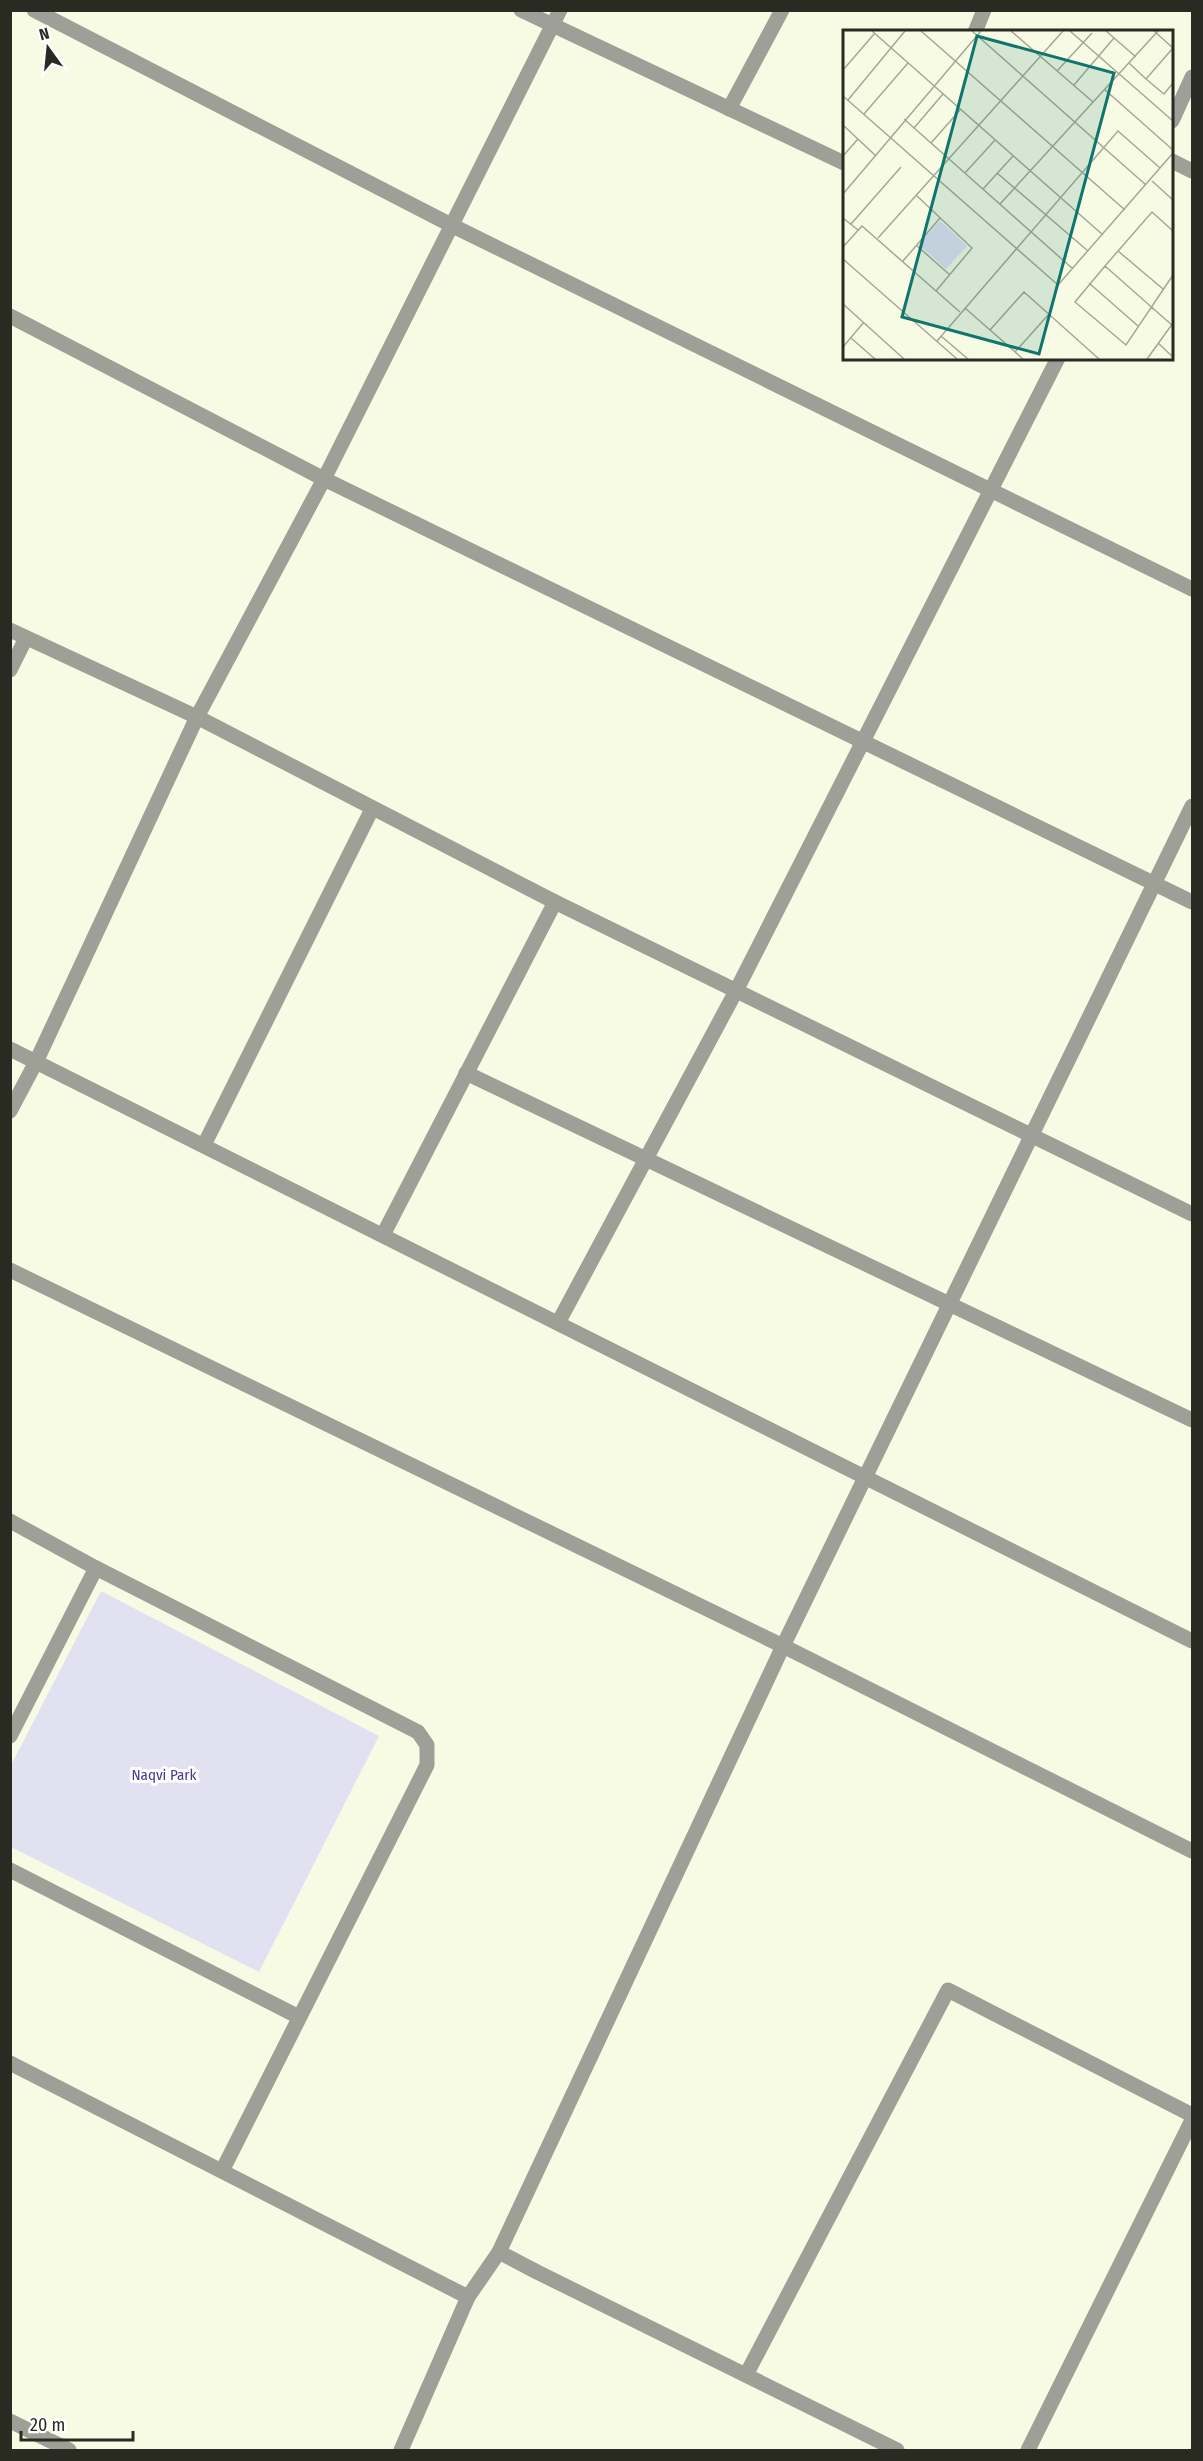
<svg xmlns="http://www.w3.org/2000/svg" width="1203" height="2461" font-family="'Fira Sans Condensed',sans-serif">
  <rect width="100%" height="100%" fill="#f8fbe4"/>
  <!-- green -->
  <path fill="#e2e1f1" d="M 101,1591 L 379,1736 L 259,1972 L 11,1847 L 11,1765 Z"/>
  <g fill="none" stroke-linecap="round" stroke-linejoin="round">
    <!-- minor -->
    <g stroke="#9e9f96" stroke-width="15">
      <path d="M 34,10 L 453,226 L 1192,589"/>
      <path d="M 521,10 L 844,163"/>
      <path d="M 975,32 L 984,10"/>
      <path d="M 729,109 L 782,10"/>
      <path d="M 1172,121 L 1192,77"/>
      <path d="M 1172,161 L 1192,171"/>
      <path d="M 10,316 L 324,479 L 1192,902"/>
      <path d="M 10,630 L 197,717 L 555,902 L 1192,1214"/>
      <path d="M 10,670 L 26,638"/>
      <path d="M 10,1049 L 1192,1641"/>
      <path d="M 466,1073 L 1192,1420"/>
      <path d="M 10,1111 L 36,1062 L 197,717 L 324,479 L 560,10"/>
      <path d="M 204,1145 L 372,809"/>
      <path d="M 383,1235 L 555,902"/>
      <path d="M 10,1270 L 783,1646 L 1192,1851"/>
      <path d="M 558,1323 L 736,991 L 1058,358"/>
      <path d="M 10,1521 L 96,1568 L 418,1732 L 427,1745 L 427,1765 L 222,2171"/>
      <path d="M 10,1736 L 96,1568"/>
      <path d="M 10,1870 L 299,2017"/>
      <path d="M 10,2063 L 468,2297"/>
      <path d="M 499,2252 L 537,2272 L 897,2450"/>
      <path d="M 746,2375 L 948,1990 L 1192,2115"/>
      <path d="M 10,2421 L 69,2450"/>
      <path d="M 401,2450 L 468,2297 L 499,2252 L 783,1646 L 1192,806"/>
      <path d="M 1028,2450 L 1192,2120"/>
    </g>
  </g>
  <g text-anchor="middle" stroke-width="6" stroke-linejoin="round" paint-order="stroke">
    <!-- park labels -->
    <g font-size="15" fill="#4c3893" stroke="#fff">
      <text x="164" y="1780">Naqvi Park</text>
    </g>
  </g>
  <!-- overview -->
  <g transform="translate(843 30)">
    <rect width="330" height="330" fill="#f8fbe4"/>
    <path d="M 97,191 L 124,216 L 103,239 L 75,214 Z" fill="#e2e1f1"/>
    <path fill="none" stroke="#a5a796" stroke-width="1.5" d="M 29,1 L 260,205M 78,1 L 282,180M 129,1 L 303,155M 168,1 L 250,72M 227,1 L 330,91M 263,1 L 293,27M 286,33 L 303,49 L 330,18 L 311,1M 0,40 L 32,3M 214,41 L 249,3M 303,49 L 321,64 L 330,53M 231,55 L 271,8M 261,59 L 330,120M 0,66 L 215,255 L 330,123M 5,70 L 62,1M 21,84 L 65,33M 61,89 L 230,239M 0,95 L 33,126M 71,98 L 100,64M 88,113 L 117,80M 0,126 L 15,109M 122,143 L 152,110M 154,143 L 245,221M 309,151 L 330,170M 140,159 L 170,126M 0,164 L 138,1M 73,165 L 129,218 L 93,261M 157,174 L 315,1M 0,188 L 15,200M 8,194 L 58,137M 330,201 L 309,182 L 262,236 L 330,296M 35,208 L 220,1M 73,215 L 107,245M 0,217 L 19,196 L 117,282M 275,221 L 320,259M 0,229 L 114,329M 60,231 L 97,188M 262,236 L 232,272 L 283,315 L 330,245M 246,253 L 295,296M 0,274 L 61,329M 122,278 L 180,329M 147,300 L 181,262 L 256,329M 98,306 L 125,329M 8,308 L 32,329M 94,311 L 275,101 L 317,138M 315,313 L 330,327M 0,317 L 21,292M 172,322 L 206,284M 304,329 L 330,293"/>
    <path fill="#0f766e" fill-opacity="0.15" stroke="#0f766e" stroke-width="3" d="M 134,6 L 271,43 L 196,324 L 59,287 Z"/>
    <rect width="330" height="330" fill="none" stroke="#292a22" stroke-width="3"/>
  </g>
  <!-- border -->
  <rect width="1203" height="2461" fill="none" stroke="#292a22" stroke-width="24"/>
  <!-- north arrow -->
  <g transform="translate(48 48) rotate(345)" stroke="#ffffff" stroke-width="4.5" paint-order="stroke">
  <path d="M0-4.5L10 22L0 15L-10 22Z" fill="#292a22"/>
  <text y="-9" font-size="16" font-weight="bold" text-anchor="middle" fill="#292a22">N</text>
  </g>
  <!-- scale -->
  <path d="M21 2431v9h112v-9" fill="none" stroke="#292a22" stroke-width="3"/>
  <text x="30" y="2431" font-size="18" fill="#292a22" stroke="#ffffff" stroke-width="4.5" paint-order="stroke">20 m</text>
</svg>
